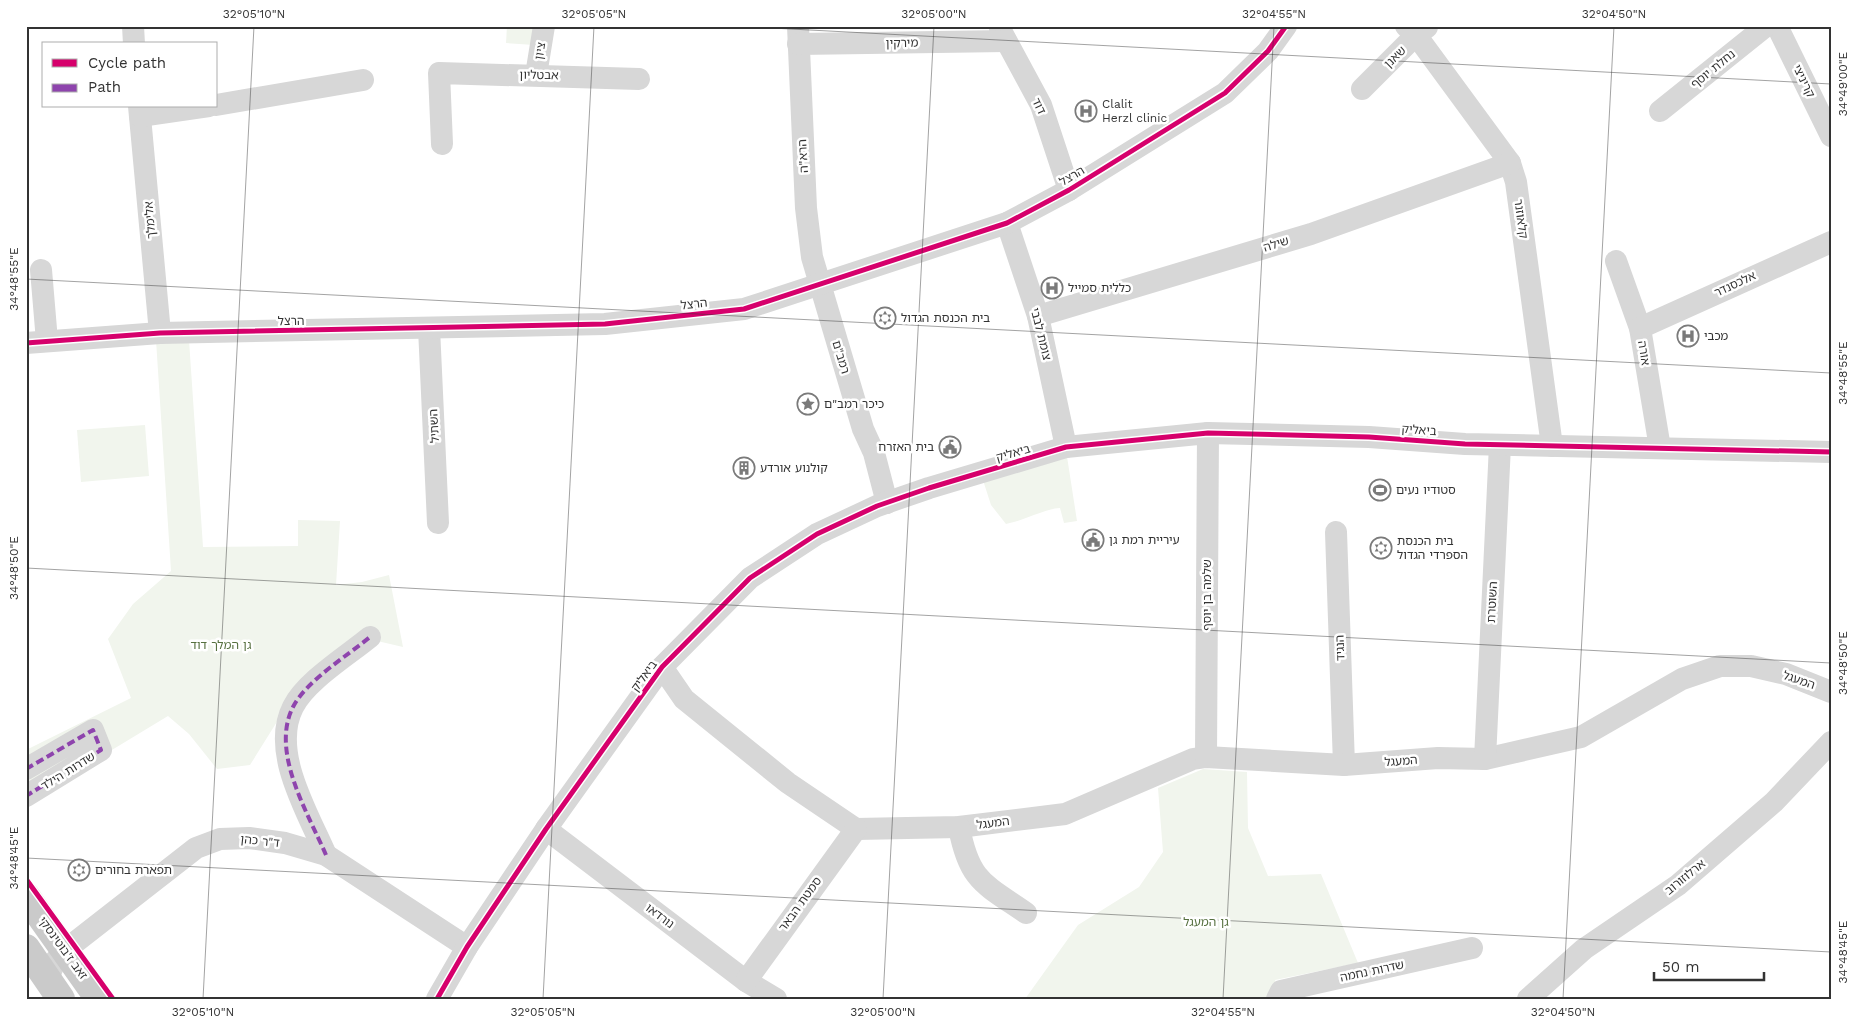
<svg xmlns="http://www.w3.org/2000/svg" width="1857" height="1025" font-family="'Work Sans','Noto Sans Hebrew',sans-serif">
  <rect width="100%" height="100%" fill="#fff"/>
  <!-- green -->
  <g fill="#f1f5ed">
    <path d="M 507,26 L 536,26 L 534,45 L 506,43 Z"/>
    <path d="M 156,340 L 189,340 L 203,547 L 298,546 L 298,520 L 340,521 L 336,585 L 362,582 L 389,575 L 403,647 L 356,636 L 305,677 L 250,765 L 217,769 L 189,734 L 168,716 L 26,802 L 26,750 L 131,698 L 108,639 L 133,604 L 171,571 Z"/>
    <path d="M 145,425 L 149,476 L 81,482 L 77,430 Z"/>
    <path d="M 1066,450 L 1077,521 L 1064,523 L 1060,508 C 1047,508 1023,521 1006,524 L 991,505 L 981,474 Z"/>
    <path d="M 1203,769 L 1247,772 L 1248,828 L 1268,876 L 1321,874 L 1358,963 L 1275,980 L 1280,999 L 1025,999 L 1078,925 L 1139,887 L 1163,852 L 1158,788 Z"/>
  </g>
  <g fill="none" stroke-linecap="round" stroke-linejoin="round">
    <!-- minor -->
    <g stroke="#d7d7d7" stroke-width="22">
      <path d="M 133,26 L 134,44"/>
      <path d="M 798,26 L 806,208 L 812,257 L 863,429 L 874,453 L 887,503"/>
      <path d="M 1406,26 L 1416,35 L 1510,163 L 1516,182 L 1552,446"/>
      <path d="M 1777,26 L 1831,136"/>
      <path d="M 1000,29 L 1041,105 L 1069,190"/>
      <path d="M 798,44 L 1006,41"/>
      <path d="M 536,75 L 544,26"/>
      <path d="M 1362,89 L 1416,35 L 1427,27"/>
      <path d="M 216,105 L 363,80"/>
      <path d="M 139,106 L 160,333"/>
      <path d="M 1660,111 L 1766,26"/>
      <path d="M 140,116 L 209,106"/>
      <path d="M 442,144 L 439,73 L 639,79"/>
      <path d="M 1007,223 L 1038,316 L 1066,447"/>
      <path d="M 1616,261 L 1640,328 L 1660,448"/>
      <path d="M 41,270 L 47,341"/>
      <path d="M 1038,316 L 1311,234 L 1510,163"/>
      <path d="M 429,328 L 438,523"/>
      <path d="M 1640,328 L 1831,242"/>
      <path d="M 26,343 L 160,333 L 605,324 L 744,309 L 1007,223 L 1069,190 L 1225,93 L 1268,51 L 1286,26"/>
      <path d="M 1336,532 L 1344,765"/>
      <path d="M 662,667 L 684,699 L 788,783 L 856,829 L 959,827 L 1065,814 L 1193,759 L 1206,757 L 1344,765 L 1438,758 L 1485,759 L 1581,737 L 1682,679 L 1720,666 L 1751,666 L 1786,674 L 1831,692"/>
      <path d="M 1206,757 L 1208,433"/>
      <path d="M 1485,759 L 1500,445"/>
      <path d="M 26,769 L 93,730 L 101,750 L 26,796"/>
      <path d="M 959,827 C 969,881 984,884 1026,913"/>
      <path d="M 546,829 L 746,981 L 776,999"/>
      <path d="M 326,855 C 308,813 270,752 293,707 C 306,681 347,656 370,637"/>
      <path d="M 48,979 L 55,961 L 64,951 L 196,848 L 220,839 L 249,838 L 285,843 L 326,855 L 467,947"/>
      <path d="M 746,981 L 856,829"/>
      <path d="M 437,999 L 467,947 L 546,829 L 662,667 L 750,578 L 817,534 L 877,506 L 929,488 L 1066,447 L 1208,433 L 1369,437 L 1465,444 L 1831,452"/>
      <path d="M 1277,999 L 1281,991 L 1472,948"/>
      <path d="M 1528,999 L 1584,949 L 1678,885 L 1774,802 L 1831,742"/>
    </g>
    <!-- major -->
    <g stroke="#cacaca" stroke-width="28">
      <path d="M 26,896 L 99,999"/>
      <path d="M 26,948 L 61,999"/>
    </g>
    <!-- quiet -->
    <g stroke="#8e44ad" stroke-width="4" stroke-dasharray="8 4" stroke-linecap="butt">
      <path d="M 26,769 L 93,730 L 101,750 L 26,796"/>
      <path d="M 326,855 C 308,813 270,752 293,707 C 306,681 347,656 370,637"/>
    </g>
    <!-- cycleway casing -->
    <g stroke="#fff" stroke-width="8">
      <g id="cycleway">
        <path d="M 26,343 L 160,333 L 605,324 L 744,309 L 1007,223 L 1069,190 L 1225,93 L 1268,51 L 1286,26"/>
        <path d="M 26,879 L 113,999"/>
        <path d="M 437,999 L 467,947 L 546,829 L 662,667 L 750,578 L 817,534 L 877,506 L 929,488 L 1066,447 L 1208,433 L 1369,437 L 1465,444 L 1831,452"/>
      </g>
    </g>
    <!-- cycleway -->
    <use href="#cycleway" stroke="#d6006c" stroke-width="5"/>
  </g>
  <!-- ticks -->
  <path fill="none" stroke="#333" stroke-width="1" stroke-opacity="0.45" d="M 734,26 L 1831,84M 26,279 L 1831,373M 26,568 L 1831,663M 26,858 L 1831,952M 203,999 L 254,26M 543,999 L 594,26M 883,999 L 934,26M 1223,999 L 1274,26M 1563,999 L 1614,26"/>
  <!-- icons -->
  <defs>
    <g id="hospital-ring" transform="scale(1.125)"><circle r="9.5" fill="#fff" stroke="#7a7a7a" stroke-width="1.5"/><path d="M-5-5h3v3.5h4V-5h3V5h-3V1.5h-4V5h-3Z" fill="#7a7a7a"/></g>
    <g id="synagogue-ring" transform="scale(1.125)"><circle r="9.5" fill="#fff" stroke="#7a7a7a" stroke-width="1.5"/><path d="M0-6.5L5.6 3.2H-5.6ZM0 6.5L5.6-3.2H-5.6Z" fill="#7a7a7a"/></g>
    <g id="sight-ring" transform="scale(1.125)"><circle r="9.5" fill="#fff" stroke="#7a7a7a" stroke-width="1.5"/><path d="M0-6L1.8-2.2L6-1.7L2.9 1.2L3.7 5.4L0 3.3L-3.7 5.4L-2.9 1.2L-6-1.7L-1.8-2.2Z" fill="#7a7a7a"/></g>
    <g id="civic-ring" transform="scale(1.125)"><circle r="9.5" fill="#fff" stroke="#7a7a7a" stroke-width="1.5"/><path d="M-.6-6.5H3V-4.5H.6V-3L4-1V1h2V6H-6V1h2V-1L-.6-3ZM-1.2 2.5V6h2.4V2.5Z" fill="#7a7a7a"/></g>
    <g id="building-ring" transform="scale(1.125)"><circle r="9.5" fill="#fff" stroke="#7a7a7a" stroke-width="1.5"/><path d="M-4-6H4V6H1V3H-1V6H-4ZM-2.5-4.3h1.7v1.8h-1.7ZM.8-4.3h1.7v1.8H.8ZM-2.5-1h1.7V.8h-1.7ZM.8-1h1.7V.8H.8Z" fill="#7a7a7a"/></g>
    <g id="stadium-ring" transform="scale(1.125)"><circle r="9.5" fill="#fff" stroke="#7a7a7a" stroke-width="1.5"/><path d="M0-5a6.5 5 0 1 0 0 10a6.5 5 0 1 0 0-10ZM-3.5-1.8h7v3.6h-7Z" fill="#7a7a7a"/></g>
  </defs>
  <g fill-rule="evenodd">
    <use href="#hospital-ring" x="1086" y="111"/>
    <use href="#hospital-ring" x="1052" y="288"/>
    <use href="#synagogue-ring" x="885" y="318"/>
    <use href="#hospital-ring" x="1688" y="336"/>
    <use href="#sight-ring" x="808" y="404"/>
    <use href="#civic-ring" x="950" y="447"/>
    <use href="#building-ring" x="744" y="468"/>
    <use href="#stadium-ring" x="1380" y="490"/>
    <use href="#civic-ring" x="1093" y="540"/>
    <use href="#synagogue-ring" x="1381" y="548"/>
    <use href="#synagogue-ring" x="79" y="870"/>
  </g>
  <g text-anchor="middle" stroke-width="5" stroke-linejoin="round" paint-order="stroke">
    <!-- street labels -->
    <g font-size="12" fill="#333" stroke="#fff">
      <text transform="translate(902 43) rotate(-1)" y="4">מירקין</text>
      <text transform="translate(540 51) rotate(-81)" y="4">ציון</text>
      <text transform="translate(1395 57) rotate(-45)" y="4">שאנן</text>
      <text transform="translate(1713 69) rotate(-39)" y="4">נחלת יוסף</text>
      <text transform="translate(539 75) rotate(1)" y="4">אבטליון</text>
      <text transform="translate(1804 81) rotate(64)" y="4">קריניצי</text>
      <text transform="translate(1039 106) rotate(65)" y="4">דוד</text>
      <text transform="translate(803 156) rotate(-93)" y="4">הרא"ה</text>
      <text transform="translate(1072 176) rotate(-31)" y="4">הרצל</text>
      <text transform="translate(1521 219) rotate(82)" y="4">קלאוזנר</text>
      <text transform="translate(150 220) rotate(-95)" y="4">אלימלך</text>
      <text transform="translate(1276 244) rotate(-17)" y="4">שילה</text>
      <text transform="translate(1735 284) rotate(-25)" y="4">אלכסנדר</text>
      <text transform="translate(694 304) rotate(-6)" y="4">הרצל</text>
      <text transform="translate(291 321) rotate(-1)" y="4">הרצל</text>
      <text transform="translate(1041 334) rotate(76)" y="4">צומת לבבי</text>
      <text transform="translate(1644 353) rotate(81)" y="4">אורה</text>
      <text transform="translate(841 357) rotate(73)" y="4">רמב"ם</text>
      <text transform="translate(434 426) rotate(-93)" y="4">השתיל</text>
      <text transform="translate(1419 430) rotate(4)" y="4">ביאליק</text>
      <text transform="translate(1013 453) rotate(-16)" y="4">ביאליק</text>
      <text transform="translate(1207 595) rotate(-90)" y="4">שלמה בן יוסף</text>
      <text transform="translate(1492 602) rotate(-87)" y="4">השוטרת</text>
      <text transform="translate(1340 648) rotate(-92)" y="4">הנגיד</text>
      <text transform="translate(644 676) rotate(-54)" y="4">ביאליק</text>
      <text transform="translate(1799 680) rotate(19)" y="4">המעגל</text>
      <text transform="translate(1401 761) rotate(-4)" y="4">המעגל</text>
      <text transform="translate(68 771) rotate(-32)" y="4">שדרות הילד</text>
      <text transform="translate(993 823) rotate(-7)" y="4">המעגל</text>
      <text transform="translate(260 841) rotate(6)" y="4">ד"ר כהן</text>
      <text transform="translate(1685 877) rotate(-39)" y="4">ארלוזורוב</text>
      <text transform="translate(800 904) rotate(-54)" y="4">סמטת הבאר</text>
      <text transform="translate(660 916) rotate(37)" y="4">נורדאו</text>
      <text transform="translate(63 948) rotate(54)" y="4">זאב ז'בוטינסקי</text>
      <text transform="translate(1372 971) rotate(-12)" y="4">שדרות נחמה</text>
    </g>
    <!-- poi labels -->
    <g font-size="12" fill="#333" stroke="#fff" text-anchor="start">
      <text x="1102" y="108">Clalit<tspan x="1102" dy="14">Herzl clinic</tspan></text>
      <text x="1068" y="292">כללית סמייל</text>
      <text x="901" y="322">בית הכנסת הגדול</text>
      <text x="1704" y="340">מכבי</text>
      <text x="824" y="408">כיכר רמב"ם</text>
      <text x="934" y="451" text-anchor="end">בית האזרח</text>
      <text x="760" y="472">קולנוע אורדע</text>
      <text x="1396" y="494">סטודיו נעים</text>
      <text x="1109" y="544">עיריית רמת גן</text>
      <text x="1397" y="545">בית הכנסת<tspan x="1397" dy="14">הספרדי הגדול</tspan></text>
      <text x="95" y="874">תפארת בחורים</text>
    </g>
    <!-- park labels -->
    <g font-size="12" fill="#56703f" stroke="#fff">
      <text x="221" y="649">גן המלך דוד</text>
      <text x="1206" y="926">גן המעגל</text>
    </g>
  </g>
  <!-- border -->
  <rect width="1857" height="1025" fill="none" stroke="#ffffff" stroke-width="55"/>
  <!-- legend -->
  <rect x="42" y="42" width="175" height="65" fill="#ffffff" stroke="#adadad"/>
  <rect x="52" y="59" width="25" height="8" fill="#d6006c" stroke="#adadad"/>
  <text x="88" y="68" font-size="15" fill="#333333">Cycle path</text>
  <rect x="52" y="84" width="25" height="8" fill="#8e44ad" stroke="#adadad"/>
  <text x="88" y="92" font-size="15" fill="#333333">Path</text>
  <!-- scale -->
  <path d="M1654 972v8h110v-8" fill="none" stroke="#333333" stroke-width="2.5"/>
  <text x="1662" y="972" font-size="15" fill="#333333" stroke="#ffffff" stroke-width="4" paint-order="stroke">50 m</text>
  <rect x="28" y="28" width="1802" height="970" fill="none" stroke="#333" stroke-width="2"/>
  <g font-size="12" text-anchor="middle" fill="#333">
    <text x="254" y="18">32°05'10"N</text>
    <text x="594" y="18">32°05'05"N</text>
    <text x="934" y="18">32°05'00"N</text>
    <text x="1274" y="18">32°04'55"N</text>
    <text x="1614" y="18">32°04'50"N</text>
    <text transform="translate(1843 84) rotate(-90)" y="4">34°49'00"E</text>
    <text transform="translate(14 279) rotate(-90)" y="4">34°48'55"E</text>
    <text transform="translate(1843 373) rotate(-90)" y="4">34°48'55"E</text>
    <text transform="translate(14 568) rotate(-90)" y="4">34°48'50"E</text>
    <text transform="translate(1843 663) rotate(-90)" y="4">34°48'50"E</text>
    <text transform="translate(14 858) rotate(-90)" y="4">34°48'45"E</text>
    <text transform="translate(1843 952) rotate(-90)" y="4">34°48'45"E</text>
    <text x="203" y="1016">32°05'10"N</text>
    <text x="543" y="1016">32°05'05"N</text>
    <text x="883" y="1016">32°05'00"N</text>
    <text x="1223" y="1016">32°04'55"N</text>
    <text x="1563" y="1016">32°04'50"N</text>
  </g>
</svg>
